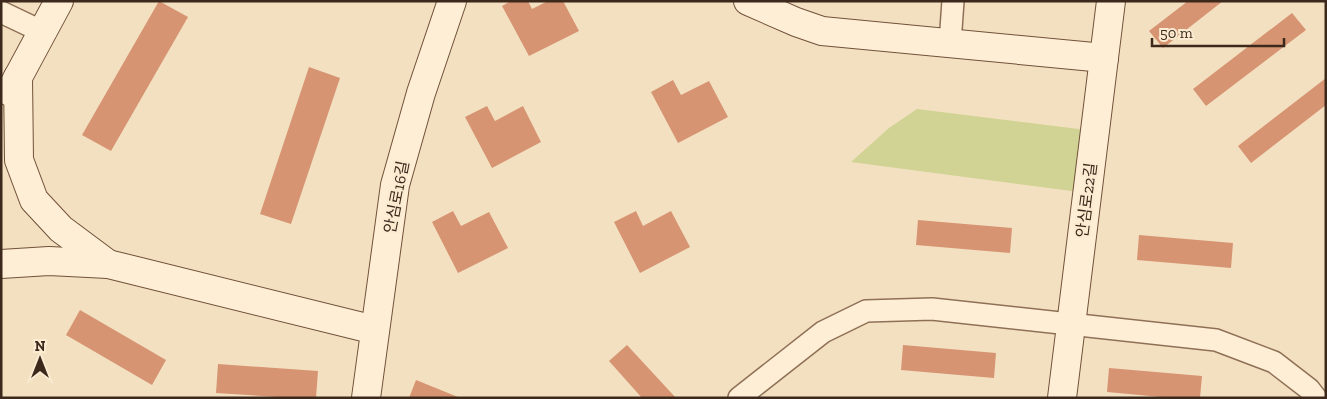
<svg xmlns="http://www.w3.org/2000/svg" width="1327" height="399" font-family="'Zilla Slab','Noto Sans KR',serif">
  <rect width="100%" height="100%" fill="#f3e0c1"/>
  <!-- green -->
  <path fill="#d0d393" d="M 917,109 L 1095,131 L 1087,193 L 851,162 L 889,128 Z"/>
  <!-- building -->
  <g fill="#d69472">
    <path d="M 159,1 L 188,17 L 111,151 L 82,135 Z"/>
    <path d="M 511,1 L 528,1 L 532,9 L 548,1 L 563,1 L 579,31 L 529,56 L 502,6 Z"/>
    <path d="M 1188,1 L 1223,1 L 1163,48 L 1149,31 Z"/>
    <path d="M 1292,13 L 1306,30 L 1206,106 L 1193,89 Z"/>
    <path d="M 309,67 L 340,78 L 291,224 L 260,214 Z"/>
    <path d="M 1326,78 L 1326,105 L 1251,163 L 1238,146 Z"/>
    <path d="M 673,80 L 681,95 L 709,81 L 728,117 L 678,143 L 651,92 Z"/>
    <path d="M 487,106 L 495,121 L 523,106 L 541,142 L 492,168 L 465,117 Z"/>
    <path d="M 453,211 L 461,226 L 489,212 L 508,248 L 458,273 L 432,222 Z"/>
    <path d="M 636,211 L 643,226 L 671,211 L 690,247 L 640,273 L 614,222 Z"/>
    <path d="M 918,220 L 1012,228 L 1010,253 L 916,245 Z"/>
    <path d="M 1139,235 L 1233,243 L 1231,268 L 1137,260 Z"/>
    <path d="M 80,310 L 166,360 L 152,385 L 66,335 Z"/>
    <path d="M 627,345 L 676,398 L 642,398 L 609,361 Z"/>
    <path d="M 903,345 L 996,353 L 994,378 L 901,370 Z"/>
    <path d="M 218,364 L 318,371 L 316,398 L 293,398 L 216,393 Z"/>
    <path d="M 1109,368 L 1202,376 L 1200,398 L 1172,398 L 1107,392 Z"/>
    <path d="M 416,380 L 458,397 L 458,398 L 409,398 Z"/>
  </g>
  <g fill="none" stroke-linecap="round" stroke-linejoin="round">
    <!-- street casing -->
    <g stroke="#8f7056" stroke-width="24">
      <g id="street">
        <path d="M 1,12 L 43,32"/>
        <path d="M 950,43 L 953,1"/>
        <path d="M 739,398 L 823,332 L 866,311 L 932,309 L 1216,340 L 1274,362 L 1309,389 L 1316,398"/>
      </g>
    </g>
    <!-- secondary casing -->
    <g stroke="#715139" stroke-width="30">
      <g id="secondary">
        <path d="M 748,1 L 796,22 L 822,31 L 1104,58"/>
        <path d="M 18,77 L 19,160 L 34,200 L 61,229 L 108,264"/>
        <path d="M 10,92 L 59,1"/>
        <path d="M 1,264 L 49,261 L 108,264 L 375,330"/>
        <path d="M 366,398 L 395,185 L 421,93 L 452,1"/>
        <path d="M 1062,398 L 1111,1"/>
      </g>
    </g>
    <!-- street -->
    <use href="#street" stroke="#fdeed5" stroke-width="21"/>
    <!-- secondary -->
    <use href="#secondary" stroke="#fdeed5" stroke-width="28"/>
  </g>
  <g text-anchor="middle" stroke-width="4.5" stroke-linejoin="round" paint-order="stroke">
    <!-- street labels -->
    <g font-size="16" fill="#3d291c" stroke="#faebd1">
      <text transform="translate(396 197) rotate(-79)" y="6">안심로16길</text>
      <text transform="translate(1086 200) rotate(-83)" y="6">안심로22길</text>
    </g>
  </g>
  <!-- border -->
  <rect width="1327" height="399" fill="none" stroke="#3d291c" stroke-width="5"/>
  <!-- north arrow -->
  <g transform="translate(40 359)" stroke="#faebd1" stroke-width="4" paint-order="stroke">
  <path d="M0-4L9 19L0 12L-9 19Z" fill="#3d291c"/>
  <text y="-8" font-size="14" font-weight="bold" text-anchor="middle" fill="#3d291c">N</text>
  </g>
  <!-- scale -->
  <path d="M1152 38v8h132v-8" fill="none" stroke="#3d291c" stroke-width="2.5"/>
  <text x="1160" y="38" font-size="15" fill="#3d291c" stroke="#faebd1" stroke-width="4" paint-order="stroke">50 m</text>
</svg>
